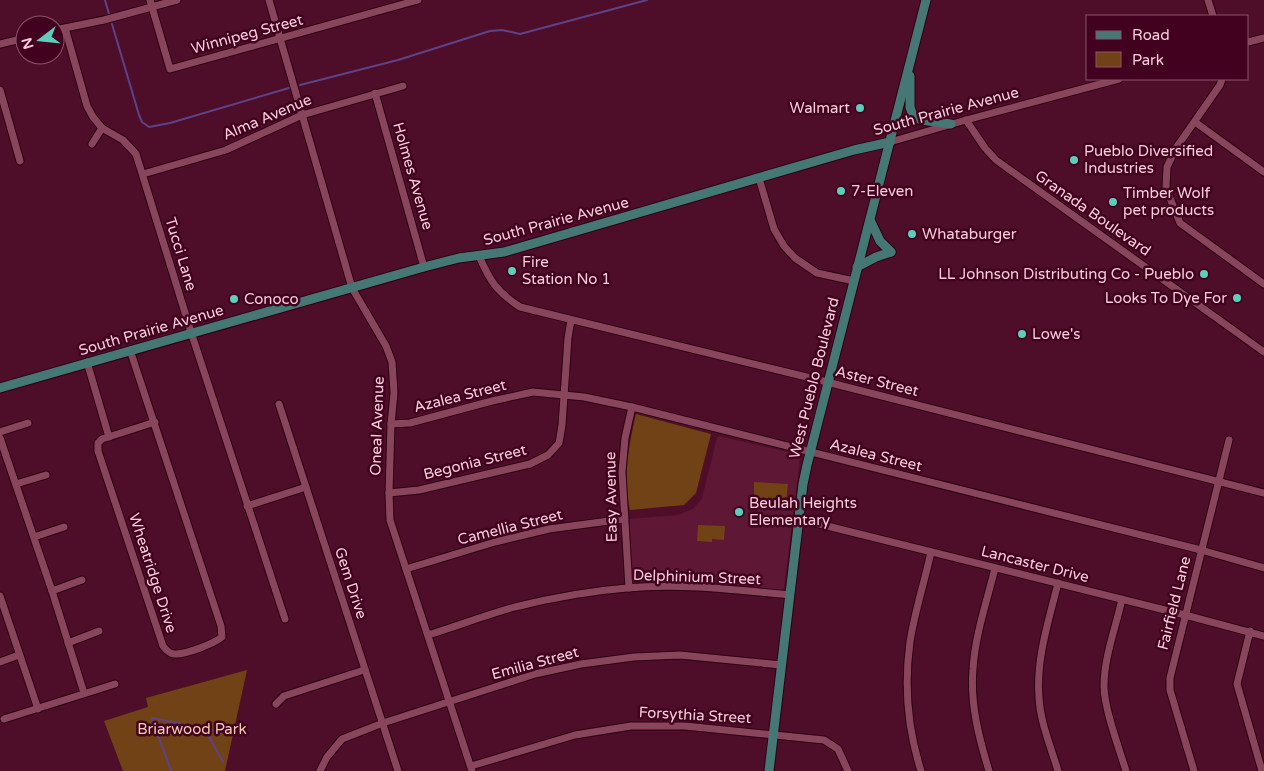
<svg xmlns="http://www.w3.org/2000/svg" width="1264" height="771" font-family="'Varela Round',sans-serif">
  <rect width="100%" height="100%" fill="#4e0e29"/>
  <!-- built -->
  <path fill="#5e1734" d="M 719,436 L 797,454 L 800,458 L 784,588 L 780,590 L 698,582 L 633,583 L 628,519 L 678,515 L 693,509 L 702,498 L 717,438 Z"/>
  <!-- green -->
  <g fill="#714216">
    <path d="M 636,414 L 711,434 L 696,493 L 684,505 L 630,510 C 622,479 629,445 636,414 Z"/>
    <path d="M 754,482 L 788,484 L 786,502 L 754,501 Z"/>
    <path d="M 698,525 L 725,526 L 724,540 L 712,539 L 712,542 L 697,541 Z"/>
    <path d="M 247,670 L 225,771 L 123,771 L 104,721 L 148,707 L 146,698 Z"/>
  </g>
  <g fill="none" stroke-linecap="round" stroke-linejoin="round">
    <!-- stream -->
    <g stroke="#5e4288" stroke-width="2">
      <path d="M 105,0 L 109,14"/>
      <path d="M 112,24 L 139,115 L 142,122 L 149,127 L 170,123 L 289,88"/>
      <path d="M 300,85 L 398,60 L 490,31 L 502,30 L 520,34 L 647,0"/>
      <path d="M 152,718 L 227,733"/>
      <path d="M 152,718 L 171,771"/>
      <path d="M 205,729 L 223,762"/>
    </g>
    <!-- minor casing -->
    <g stroke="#2b0012" stroke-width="9">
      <g id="minor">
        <path d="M 150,0 L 170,69 L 418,0"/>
        <path d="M 269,0 L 352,288 L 386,346 L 392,362 L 394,393 L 391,424 L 389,493 L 390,520 L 472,771"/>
        <path d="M 1208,0 L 1213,16"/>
        <path d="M 65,28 L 87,106 L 93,117 L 102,128 L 123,140 L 136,154 L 191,332 L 285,619"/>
        <path d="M 55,30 L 104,20 L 177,0"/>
        <path d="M 1248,42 L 1264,38"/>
        <path d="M 0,44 L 25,38"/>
        <path d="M 1222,79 L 1220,85 L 1176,148 L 1167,167 L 1166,188 L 1180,223 L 1264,284"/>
        <path d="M 0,90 L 20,161"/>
        <path d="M 375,93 L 424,267"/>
        <path d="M 966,120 L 985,148 L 996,160 L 1264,352"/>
        <path d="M 1195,122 L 1264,172"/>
        <path d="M 890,142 L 966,120 L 1119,79"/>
        <path d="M 92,144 L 102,128"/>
        <path d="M 143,174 L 226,150 L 302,115 L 403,86"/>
        <path d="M 759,178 L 774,229 L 784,246 L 795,258 L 817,273 L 854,281"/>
        <path d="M 479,256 C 490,281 496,291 520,307 L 819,380 L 1264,493"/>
        <path d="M 130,350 L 221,626 L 222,637 C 213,644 187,654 176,654 C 170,655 166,650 163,646 L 98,451 L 98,443 L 102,439 L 155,422"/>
        <path d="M 87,362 L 109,437"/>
        <path d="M 279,404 L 398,771"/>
        <path d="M 391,424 L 410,423 L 492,401 L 533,392 L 584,397 L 632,407 L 1201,550 L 1264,568"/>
        <path d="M 0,432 L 28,423"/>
        <path d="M 0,438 L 52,591 L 84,693"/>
        <path d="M 16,484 L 46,475"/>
        <path d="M 389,493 L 419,490 L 530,464 L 548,455 L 559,443 L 562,425 L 568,338 L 571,320"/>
        <path d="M 247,506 L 306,487"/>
        <path d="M 799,519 L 1185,615 L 1264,636"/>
        <path d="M 34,537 L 64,527"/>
        <path d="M 406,569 L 495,542 L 549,529 L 624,519"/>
        <path d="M 629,588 L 622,472 L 625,438 L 632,407"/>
        <path d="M 52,591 L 82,580"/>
        <path d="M 0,596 L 38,709"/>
        <path d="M 1122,599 C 1116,627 1104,657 1104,686 C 1104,708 1119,748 1126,771"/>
        <path d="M 1250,631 L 1237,684 L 1262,771"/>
        <path d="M 428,635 C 457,626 486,615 515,607 C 551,598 590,591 627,588 C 681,583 736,590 790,595"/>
        <path d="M 68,643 L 99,631"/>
        <path d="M 0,662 L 19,655"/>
        <path d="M 276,704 L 284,696 L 364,670"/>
        <path d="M 4,719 L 115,684"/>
        <path d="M 471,766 L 575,735 L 631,726 L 685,726 L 824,740 L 838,749 L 848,771"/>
        <path d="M 320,771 L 327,757 L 342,739 L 383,723 L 535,674 L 581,664 L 634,657 L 680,655 L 781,665"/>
        <path d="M 921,771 C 908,730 904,685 910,642 C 914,614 925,580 931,552"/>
        <path d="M 989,771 C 979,738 970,704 973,669 C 975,635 987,601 995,568"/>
        <path d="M 1058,771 C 1051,747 1040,722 1039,697 C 1036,658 1049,620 1058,583"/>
        <path d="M 1194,771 L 1170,690 L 1170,678 L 1229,440"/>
      </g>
    </g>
    <!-- major casing -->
    <g stroke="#2b0012" stroke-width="11">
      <g id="major">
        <path d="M 910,76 L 910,107 L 913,116 L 921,120 L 951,124"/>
        <path d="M 870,220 L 880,241 L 891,252"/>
        <path d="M 857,267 L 876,257 L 891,252"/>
        <path d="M 0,388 L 424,267 L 459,258 L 504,252 L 854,150 L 890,142"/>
        <path d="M 769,771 L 803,484 L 807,465 L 926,0"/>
      </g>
    </g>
    <!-- minor -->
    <use href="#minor" stroke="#89455c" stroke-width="7"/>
    <!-- major -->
    <use href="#major" stroke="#457775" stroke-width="9"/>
  </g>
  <!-- markers -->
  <g fill="#5cceba" stroke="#42021f" stroke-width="2">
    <circle cx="860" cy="108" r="5"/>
    <circle cx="1074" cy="160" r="5"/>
    <circle cx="841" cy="191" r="5"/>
    <circle cx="1113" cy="202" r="5"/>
    <circle cx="912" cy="234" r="5"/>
    <circle cx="512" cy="271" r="5"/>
    <circle cx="1204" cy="274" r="5"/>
    <circle cx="1237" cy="298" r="5"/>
    <circle cx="234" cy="299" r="5"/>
    <circle cx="1022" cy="334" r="5"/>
    <circle cx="739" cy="512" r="5"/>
  </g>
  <g text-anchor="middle" stroke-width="5" stroke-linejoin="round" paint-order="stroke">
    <!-- street labels -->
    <g font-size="15" fill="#f6cdd8" stroke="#42021f">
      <text transform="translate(247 34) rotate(-15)" y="5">Winnipeg Street</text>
      <text transform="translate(946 111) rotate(-15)" y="5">South Prairie Avenue</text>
      <text transform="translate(267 117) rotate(-23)" y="5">Alma Avenue</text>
      <text transform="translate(413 176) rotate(74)" y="5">Holmes Avenue</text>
      <text transform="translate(1093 213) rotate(35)" y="5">Granada Boulevard</text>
      <text transform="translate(556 221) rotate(-15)" y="5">South Prairie Avenue</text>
      <text transform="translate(181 254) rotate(73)" y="5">Tucci Lane</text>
      <text transform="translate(151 330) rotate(-16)" y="5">South Prairie Avenue</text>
      <text transform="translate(814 378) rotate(-76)" y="5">West Pueblo Boulevard</text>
      <text transform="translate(877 381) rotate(14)" y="5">Aster Street</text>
      <text transform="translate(460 396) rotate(-14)" y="5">Azalea Street</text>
      <text transform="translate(377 426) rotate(-88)" y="5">Oneal Avenue</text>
      <text transform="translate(876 455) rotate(14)" y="5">Azalea Street</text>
      <text transform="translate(475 462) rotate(-14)" y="5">Begonia Street</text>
      <text transform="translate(611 497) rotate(-91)" y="5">Easy Avenue</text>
      <text transform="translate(510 527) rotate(-14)" y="5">Camellia Street</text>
      <text transform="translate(1035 564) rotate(14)" y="5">Lancaster Drive</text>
      <text transform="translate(153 573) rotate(72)" y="5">Wheatridge Drive</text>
      <text transform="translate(697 577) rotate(2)" y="5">Delphinium Street</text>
      <text transform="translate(351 583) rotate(72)" y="5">Gem Drive</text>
      <text transform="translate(1174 603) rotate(-76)" y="5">Fairfield Lane</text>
      <text transform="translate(535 663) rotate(-15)" y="5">Emilia Street</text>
      <text transform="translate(695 715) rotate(3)" y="5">Forsythia Street</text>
    </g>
    <!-- poi labels -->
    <g font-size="15" fill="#f6cdd8" stroke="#42021f" text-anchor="start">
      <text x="850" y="113" text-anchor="end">Walmart</text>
      <text x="1084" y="156">Pueblo Diversified<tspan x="1084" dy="17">Industries</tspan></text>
      <text x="851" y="196">7-Eleven</text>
      <text x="1123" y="198">Timber Wolf<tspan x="1123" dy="17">pet products</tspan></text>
      <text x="922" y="239">Whataburger</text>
      <text x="522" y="267">Fire<tspan x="522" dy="17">Station No 1</tspan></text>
      <text x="1194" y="279" text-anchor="end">LL Johnson Distributing Co - Pueblo</text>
      <text x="1227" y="303" text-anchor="end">Looks To Dye For</text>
      <text x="244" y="304">Conoco</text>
      <text x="1032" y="339">Lowe's</text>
      <text x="749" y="508">Beulah Heights<tspan x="749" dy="17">Elementary</tspan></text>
    </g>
    <!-- park labels -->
    <g font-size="15" fill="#f2ccaf" stroke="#42021f">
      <text x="192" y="734">Briarwood Park</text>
    </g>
  </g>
  <!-- legend -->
  <rect x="1086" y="15" width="162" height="65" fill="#42021f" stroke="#8a5369"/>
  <rect x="1096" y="31" width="25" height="8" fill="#457775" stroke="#8a5369"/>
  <text x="1132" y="40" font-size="15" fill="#f6cdd8">Road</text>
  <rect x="1096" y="52" width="25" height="15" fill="#714216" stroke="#8a5369"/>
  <text x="1132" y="65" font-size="15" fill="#f6cdd8">Park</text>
  <!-- north arrow -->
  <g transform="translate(40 40) rotate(254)"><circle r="24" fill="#42021f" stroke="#8a5369"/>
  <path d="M0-4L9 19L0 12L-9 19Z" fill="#5cceba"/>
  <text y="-8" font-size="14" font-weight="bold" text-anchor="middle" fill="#f6cdd8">N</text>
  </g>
</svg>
